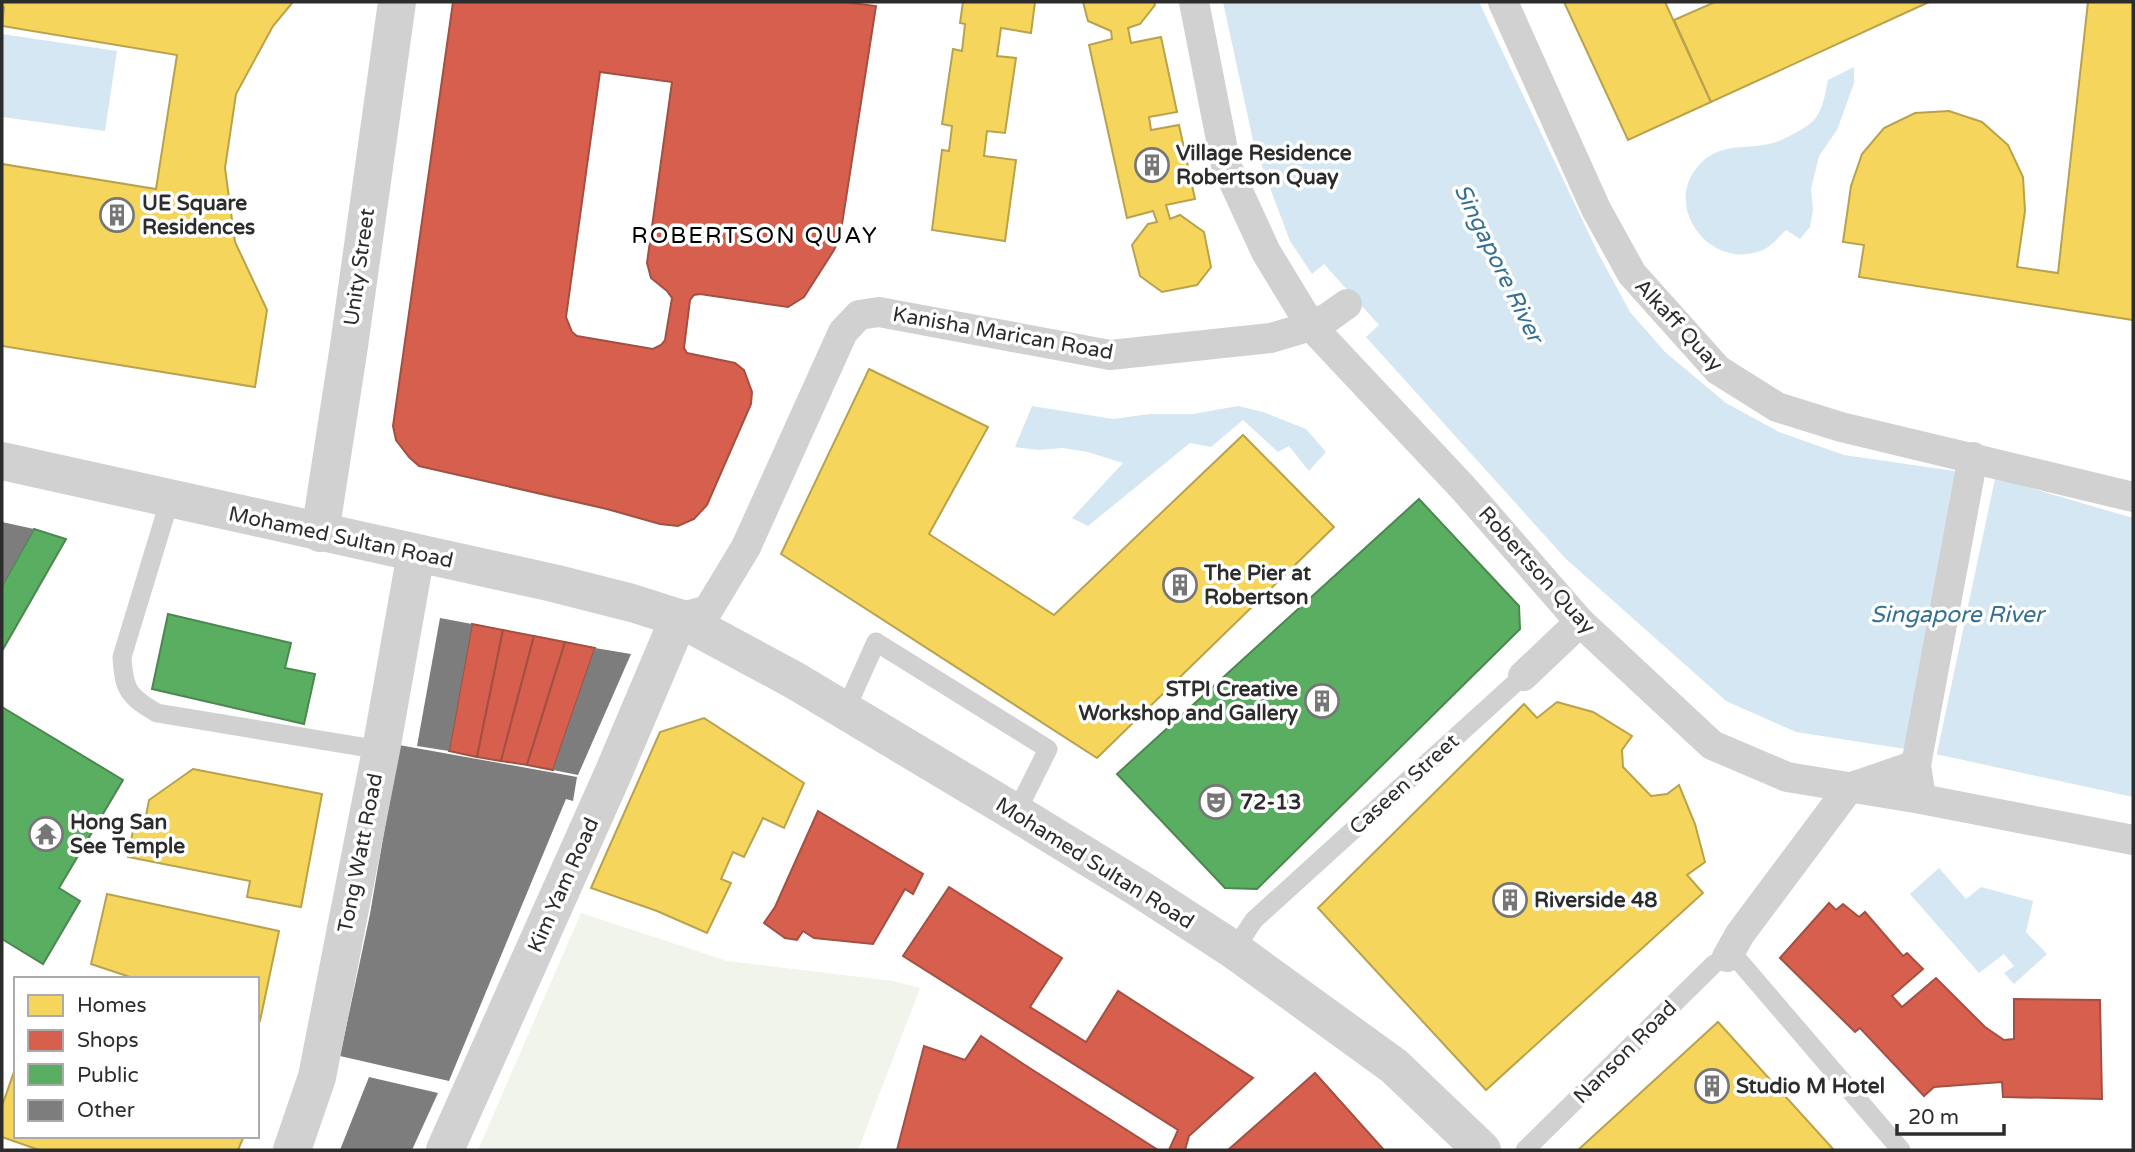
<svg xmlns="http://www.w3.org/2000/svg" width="2135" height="1152" font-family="'Varela Round',sans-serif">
  <rect width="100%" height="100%" fill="#fff"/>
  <!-- green -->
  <path fill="#f0f4ea" d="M 581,913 L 727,961 L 893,981 L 920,988 L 858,1150 L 478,1150 Z"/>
  <!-- water -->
  <g fill="#d4e7f2">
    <path d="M 1223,2 L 1479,2 L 1598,253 L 1630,312 L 1665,352 L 1726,403 L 1779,432 L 1844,455 L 1989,476 L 2133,518 L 2133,797 L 1931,753 L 1796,732 L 1726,701 L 1566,559 L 1366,337 L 1379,325 L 1324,264 L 1312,274 L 1290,241 L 1254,145 Z"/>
    <path d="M 2,34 L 117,51 L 105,131 L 2,117 Z"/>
    <path d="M 1854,67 L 1854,83 L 1837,130 L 1819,156 L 1811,189 L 1813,210 L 1810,227 L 1800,239 L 1786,230 C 1777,239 1769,249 1757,252 C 1710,267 1666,210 1695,170 C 1717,140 1743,151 1773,143 C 1781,141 1789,136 1797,132 C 1804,128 1813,123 1817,116 C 1824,105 1825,93 1828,80 Z"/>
    <path d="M 1032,406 L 1113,419 L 1150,414 L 1193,414 L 1238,406 L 1263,412 L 1306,429 L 1326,452 L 1309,471 L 1289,446 L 1278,452 L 1243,420 L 1211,447 L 1190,443 L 1088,526 L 1072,518 L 1123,463 L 1088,452 L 1063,448 L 1038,450 L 1015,447 Z"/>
    <path d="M 1939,868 L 1966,899 L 1981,887 L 2033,901 L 2026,932 L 2047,954 L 2014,984 L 2004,973 L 2014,966 L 2004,954 L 1979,973 L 1910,894 Z"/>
  </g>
  <!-- pier -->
  <path fill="#fff" d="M 1965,469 L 1996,474 L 1936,758 L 1905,753 Z"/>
  <!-- homes -->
  <g fill="#f6d55c" stroke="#b9a24e" stroke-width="2">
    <path d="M 2,2 L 293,2 L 273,26 L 236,94 L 225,168 L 235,242 L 267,310 L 255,387 L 2,346 L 2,164 L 156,189 L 177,55 L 2,26 L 4,7 L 2,6 Z"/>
    <path d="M 463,2 L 505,2 L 505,9 L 514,11 L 515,5 L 528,7 L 525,25 L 534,26 L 536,15 L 544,17 L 546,2 L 591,2 L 579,83 L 573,82 L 569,110 L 575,111 L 564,187 L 560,186 L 558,201 L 524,196 L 526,179 L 521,179 L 523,164 L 515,163 L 517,147 L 487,143 L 482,171 L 470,170 L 470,173 L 448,170 L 451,154 L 445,152 L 451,91 L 458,92 L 462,63 L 455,62 L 462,31 L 459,31 Z"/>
    <path d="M 963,2 L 1035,2 L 1031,33 L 1001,28 L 997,56 L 1016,58 L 1005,133 L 987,131 L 984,156 L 1016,160 L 1005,241 L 932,230 L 942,150 L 949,151 L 952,126 L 942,124 L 953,49 L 962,51 L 965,24 L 960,23 Z"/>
    <path d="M 1083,2 L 1154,2 L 1155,5 L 1140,24 L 1128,28 L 1131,43 L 1161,37 L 1177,112 L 1149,117 L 1151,130 L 1179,125 L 1195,199 L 1166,205 L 1170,219 L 1180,215 L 1204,232 L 1211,267 L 1197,285 L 1162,292 L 1140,276 L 1132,245 L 1148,224 L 1157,222 L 1153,211 L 1127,218 L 1089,45 L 1112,39 L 1111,31 L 1088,21 Z"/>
    <path d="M 1564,2 L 1665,2 L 1711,102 L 1628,140 Z"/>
    <path d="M 1715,2 L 1929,2 L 1711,102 L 1674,20 Z"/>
    <path d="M 2088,2 L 2133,2 L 2133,320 L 1859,277 L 1864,245 L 1843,242 L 1851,186 L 1862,154 L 1884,128 L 1915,113 L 1949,111 L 1982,122 L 2008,145 L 2023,177 L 2025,211 L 2017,267 L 2058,273 Z"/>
    <path d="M 747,12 L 780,17 L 776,37 L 790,39 L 788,51 L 808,53 L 809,42 L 824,44 L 827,24 L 858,29 L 856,44 L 862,45 L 858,75 L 852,74 L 839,163 L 790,156 L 788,175 L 811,179 L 809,192 L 835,196 L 832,219 L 837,219 L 833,249 L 827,248 L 824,265 L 791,260 L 794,239 L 782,236 L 783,226 L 763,224 L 761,240 L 748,238 L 745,259 L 712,254 L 715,239 L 707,237 L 737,26 L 744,27 Z"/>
    <path d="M 496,192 L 558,201 L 556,217 L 547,215 L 544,229 L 550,230 L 546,263 L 540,263 L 537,278 L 506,273 L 505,284 L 540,290 L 536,322 L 531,322 L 527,351 L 480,344 L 481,332 L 464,330 L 459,354 L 414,347 L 418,318 L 413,317 L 417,285 L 432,287 L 434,274 L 451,276 L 453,265 L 421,260 L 425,228 L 431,229 L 435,201 L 479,208 L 479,215 L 499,218 L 500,211 L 494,210 Z"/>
    <path d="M 578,367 L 592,369 L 591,372 L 637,376 L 636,380 L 652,383 L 654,373 L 713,381 L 708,421 L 691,418 L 691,422 L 674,420 L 673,429 L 669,428 L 667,441 L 651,438 L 650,448 L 671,451 L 670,460 L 687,463 L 686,466 L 703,469 L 697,508 L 622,497 L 621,501 L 608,499 L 609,496 L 576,492 L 575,494 L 562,492 L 563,488 L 532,483 L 533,476 L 516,473 L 515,478 L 487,474 L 489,459 L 484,458 L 488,428 L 550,437 L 552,418 L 511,411 L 516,374 L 532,377 L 533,372 L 546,375 L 547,370 L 562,373 L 562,369 L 578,372 Z"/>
    <path d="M 869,369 L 988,427 L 929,534 L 1054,615 L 1243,435 L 1334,527 L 1097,758 L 781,554 Z"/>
    <path d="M 1557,702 L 1593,712 L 1632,736 L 1622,750 L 1623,767 L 1651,796 L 1667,794 L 1679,785 L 1695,824 L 1705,862 L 1687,875 L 1703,893 L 1486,1090 L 1318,908 L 1524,704 L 1537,718 Z"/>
    <path d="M 704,718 L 804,783 L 784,828 L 763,818 L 744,857 L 733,852 L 721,879 L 731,883 L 707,933 L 657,911 L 591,888 L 660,732 Z"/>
    <path d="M 193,769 L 322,794 L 301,907 L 247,897 L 250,881 L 128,857 L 135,820 L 145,821 L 149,800 Z"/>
    <path d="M 107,894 L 279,931 L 260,1021 L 257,1020 L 257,979 L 136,979 L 91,964 Z"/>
    <path d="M 1718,1022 L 1834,1150 L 1578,1150 Z"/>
    <path d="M 16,1066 L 16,1136 L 244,1136 L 238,1150 L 39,1150 L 2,1137 L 2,1106 Z"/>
  </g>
  <!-- shops -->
  <g fill="#d6604d" stroke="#a35043" stroke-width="2" fill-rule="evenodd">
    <path d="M 453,2 L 844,2 L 876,6 L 840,237 L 834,250 L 804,297 L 788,307 L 700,294 L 694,295 L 690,300 L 684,348 L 687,353 L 735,363 L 744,370 L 752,392 L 751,404 L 707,505 L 694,519 L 678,526 L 660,524 L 607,509 L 419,466 L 409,457 L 396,440 L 393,426 ZM 600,72 L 672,82 L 647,263 L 651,278 L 667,291 L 672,298 L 665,340 L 661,345 L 653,349 L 577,336 L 572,332 L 566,317 Z"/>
    <path d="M 472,624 L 503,630 L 477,757 L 449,751 Z"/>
    <path d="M 503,630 L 534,636 L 501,761 L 477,757 Z"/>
    <path d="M 534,636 L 565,642 L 527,765 L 501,761 Z"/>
    <path d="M 565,642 L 595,648 L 553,770 L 527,765 Z"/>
    <path d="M 818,811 L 923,874 L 913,894 L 905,889 L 873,944 L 814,938 L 803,931 L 797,940 L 785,938 L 764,923 L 775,907 Z"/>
    <path d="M 949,887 L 1062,958 L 1030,1007 L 1086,1042 L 1118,991 L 1253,1078 L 1189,1136 L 1185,1150 L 1169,1150 L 1178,1130 L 903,956 Z"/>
    <path d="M 1829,903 L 1836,910 L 1843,904 L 1859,917 L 1865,912 L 1903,956 L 1907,953 L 1923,969 L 1892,996 L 1902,1007 L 1936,978 L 1985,1027 L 2004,1040 L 2014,1039 L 2014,999 L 2100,1000 L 2102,1099 L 2003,1097 L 2002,1082 L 1934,1087 L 1924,1096 L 1860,1028 L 1855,1032 L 1780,958 Z"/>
    <path d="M 981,1036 L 1028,1067 L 1158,1150 L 897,1150 L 924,1046 L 965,1060 Z"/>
    <path d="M 1315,1073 L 1384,1150 L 1228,1150 Z"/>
  </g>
  <!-- public -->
  <g fill="#5aae61" stroke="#4c8751" stroke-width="2">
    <path d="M 1419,499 L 1519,606 L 1520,629 L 1257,889 L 1225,888 L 1117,774 Z"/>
    <path d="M 34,529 L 66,539 L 2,651 L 2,586 Z"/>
    <path d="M 168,614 L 291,643 L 285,668 L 315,674 L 304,724 L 152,689 Z"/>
    <path d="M 2,707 L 123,780 L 59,888 L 80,901 L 43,964 L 2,939 Z"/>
  </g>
  <!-- building -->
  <g fill="#7d7d7d">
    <path d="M 2,522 L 34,529 L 2,586 Z"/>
    <path d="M 440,618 L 472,624 L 449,751 L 417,746 Z"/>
    <path d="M 595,648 L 631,654 L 578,775 L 553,770 Z"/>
    <path d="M 399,745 L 577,777 L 573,801 L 566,799 L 449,1081 L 340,1056 L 370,914 Z"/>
    <path d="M 369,1077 L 438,1093 L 412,1150 L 340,1150 Z"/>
  </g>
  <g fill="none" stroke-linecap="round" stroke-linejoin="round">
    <!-- service -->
    <g stroke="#d1d1d1" stroke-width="19">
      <path d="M 170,499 L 122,657 C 124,690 128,696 157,713 L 381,750"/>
      <path d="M 845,711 L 876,642 L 1048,749 L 1016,813"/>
      <path d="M 1234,950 L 1254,920 L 1523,676"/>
      <path d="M 1525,1150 L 1714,964 L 1727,957 L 1739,961 L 1901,1150"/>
    </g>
    <!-- pedestrian -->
    <g stroke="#d1d1d1" stroke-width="30">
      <path d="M 1194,2 L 1226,165 L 1266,252 L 1311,326 L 1465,490 L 1580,622 L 1712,745 L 1787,777 L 1921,799 L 2133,840"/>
      <path d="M 1503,2 L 1596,209 L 1632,274 L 1718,370 L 1777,407 L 1841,427 L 2133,497"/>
      <path d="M 679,618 L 708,610 L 746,547 L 843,332 L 859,315 L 879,312 L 1110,355 L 1271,338 L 1311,326 L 1329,317 L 1347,304"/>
      <path d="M 1523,676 L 1580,622"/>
      <path d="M 1921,799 L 1916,765 L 1973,457"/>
      <path d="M 1727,957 L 1740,934 L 1849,788 L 1916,765"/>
    </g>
    <!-- minor -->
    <g stroke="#d1d1d1" stroke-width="38">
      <path d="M 2,461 L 553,583 L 632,603 L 679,618 L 794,680 L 1016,813 L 1140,889 L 1234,950 L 1394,1066 L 1482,1150"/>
      <path d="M 320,533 L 349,346 L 397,2"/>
      <path d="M 292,1150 L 317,1077 L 381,750 L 416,553"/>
      <path d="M 445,1150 L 612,776 L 679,618"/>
    </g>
  </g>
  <!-- icons -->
  <defs>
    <g id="building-ring" transform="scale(1.75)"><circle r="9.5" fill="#fff" stroke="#767676" stroke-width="1.5"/><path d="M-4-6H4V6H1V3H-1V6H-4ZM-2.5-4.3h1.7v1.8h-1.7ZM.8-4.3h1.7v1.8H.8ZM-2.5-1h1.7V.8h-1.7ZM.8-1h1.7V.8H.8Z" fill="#767676"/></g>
    <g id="theatre-ring" transform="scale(1.75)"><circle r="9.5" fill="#fff" stroke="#767676" stroke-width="1.5"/><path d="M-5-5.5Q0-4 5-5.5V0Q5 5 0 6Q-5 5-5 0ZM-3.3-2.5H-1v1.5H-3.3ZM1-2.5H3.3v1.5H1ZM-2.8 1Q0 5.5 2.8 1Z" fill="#767676"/></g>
    <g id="temple-ring" transform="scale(1.75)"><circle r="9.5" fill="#fff" stroke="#767676" stroke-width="1.5"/><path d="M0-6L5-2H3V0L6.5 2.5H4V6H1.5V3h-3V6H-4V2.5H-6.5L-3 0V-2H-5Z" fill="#767676"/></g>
  </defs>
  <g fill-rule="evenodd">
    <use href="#building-ring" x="1152" y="165"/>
    <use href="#building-ring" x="117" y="215"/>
    <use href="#building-ring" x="1180" y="585"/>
    <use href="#building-ring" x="1322" y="701"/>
    <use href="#theatre-ring" x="1216" y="802"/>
    <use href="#temple-ring" x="46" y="834"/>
    <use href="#building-ring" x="1510" y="900"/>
    <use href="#building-ring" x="1712" y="1086"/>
  </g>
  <g text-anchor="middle" stroke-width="7" stroke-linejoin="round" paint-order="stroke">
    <!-- poi labels -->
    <g font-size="21" font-weight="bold" fill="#2c2c2c" stroke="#fff" text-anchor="start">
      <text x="1176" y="160">Village Residence<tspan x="1176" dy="24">Robertson Quay</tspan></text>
      <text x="142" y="210">UE Square<tspan x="142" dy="24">Residences</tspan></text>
      <text x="1204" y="580">The Pier at<tspan x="1204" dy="24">Robertson</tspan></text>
      <text x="1298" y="696" text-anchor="end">STPI Creative<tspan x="1298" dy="24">Workshop and Gallery</tspan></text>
      <text x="1240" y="809">72-13</text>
      <text x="70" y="829">Hong San<tspan x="70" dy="24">See Temple</tspan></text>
      <text x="1534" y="907">Riverside 48</text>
      <text x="1736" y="1093">Studio M Hotel</text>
    </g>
    <!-- street labels -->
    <g font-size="21" fill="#2c2c2c" stroke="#fff">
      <text transform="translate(359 267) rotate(-82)" y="7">Unity Street</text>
      <text transform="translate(1679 325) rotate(47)" y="7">Alkaff Quay</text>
      <text transform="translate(1003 333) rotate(10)" y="7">Kanisha Marican Road</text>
      <text transform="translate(341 537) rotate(12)" y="7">Mohamed Sultan Road</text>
      <text transform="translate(1537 570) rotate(48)" y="7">Robertson Quay</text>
      <text transform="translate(1404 784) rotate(-42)" y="7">Caseen Street</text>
      <text transform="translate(360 853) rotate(-79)" y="7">Tong Watt Road</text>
      <text transform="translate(1095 863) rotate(32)" y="7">Mohamed Sultan Road</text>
      <text transform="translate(563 885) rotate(-66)" y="7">Kim Yam Road</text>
      <text transform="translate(1625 1052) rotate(-45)" y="7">Nanson Road</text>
    </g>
    <!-- neighbourhood labels -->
    <g font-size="23" letter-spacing="2" fill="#000" stroke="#fff">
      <text x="755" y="243">ROBERTSON QUAY</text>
    </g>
    <!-- water labels -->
    <g font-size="23" font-style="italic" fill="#347094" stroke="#fff">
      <text transform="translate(1499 263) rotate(64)" y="8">Singapore River</text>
      <text x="1957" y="622">Singapore River</text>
    </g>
  </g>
  <!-- border -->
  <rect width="2135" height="1152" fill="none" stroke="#2c2c2c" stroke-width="7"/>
  <!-- legend -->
  <rect x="14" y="977" width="245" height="161" fill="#ffffff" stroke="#ababab" stroke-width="2"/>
  <rect x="28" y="995" width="35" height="21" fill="#f6d55c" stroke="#ababab" stroke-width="2"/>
  <text x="77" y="1012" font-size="21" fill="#2c2c2c">Homes</text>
  <rect x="28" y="1030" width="35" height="21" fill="#d6604d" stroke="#ababab" stroke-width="2"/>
  <text x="77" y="1047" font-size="21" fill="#2c2c2c">Shops</text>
  <rect x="28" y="1064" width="35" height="21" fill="#5aae61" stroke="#ababab" stroke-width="2"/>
  <text x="77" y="1082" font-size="21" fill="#2c2c2c">Public</text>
  <rect x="28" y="1100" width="35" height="21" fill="#7d7d7d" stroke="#ababab" stroke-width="2"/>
  <text x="77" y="1117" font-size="21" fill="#2c2c2c">Other</text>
  <!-- scale -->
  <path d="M1897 1124v10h107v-10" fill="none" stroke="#2c2c2c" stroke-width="3.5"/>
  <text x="1908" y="1124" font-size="21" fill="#2c2c2c" stroke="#ffffff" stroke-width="5" paint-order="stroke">20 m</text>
</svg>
